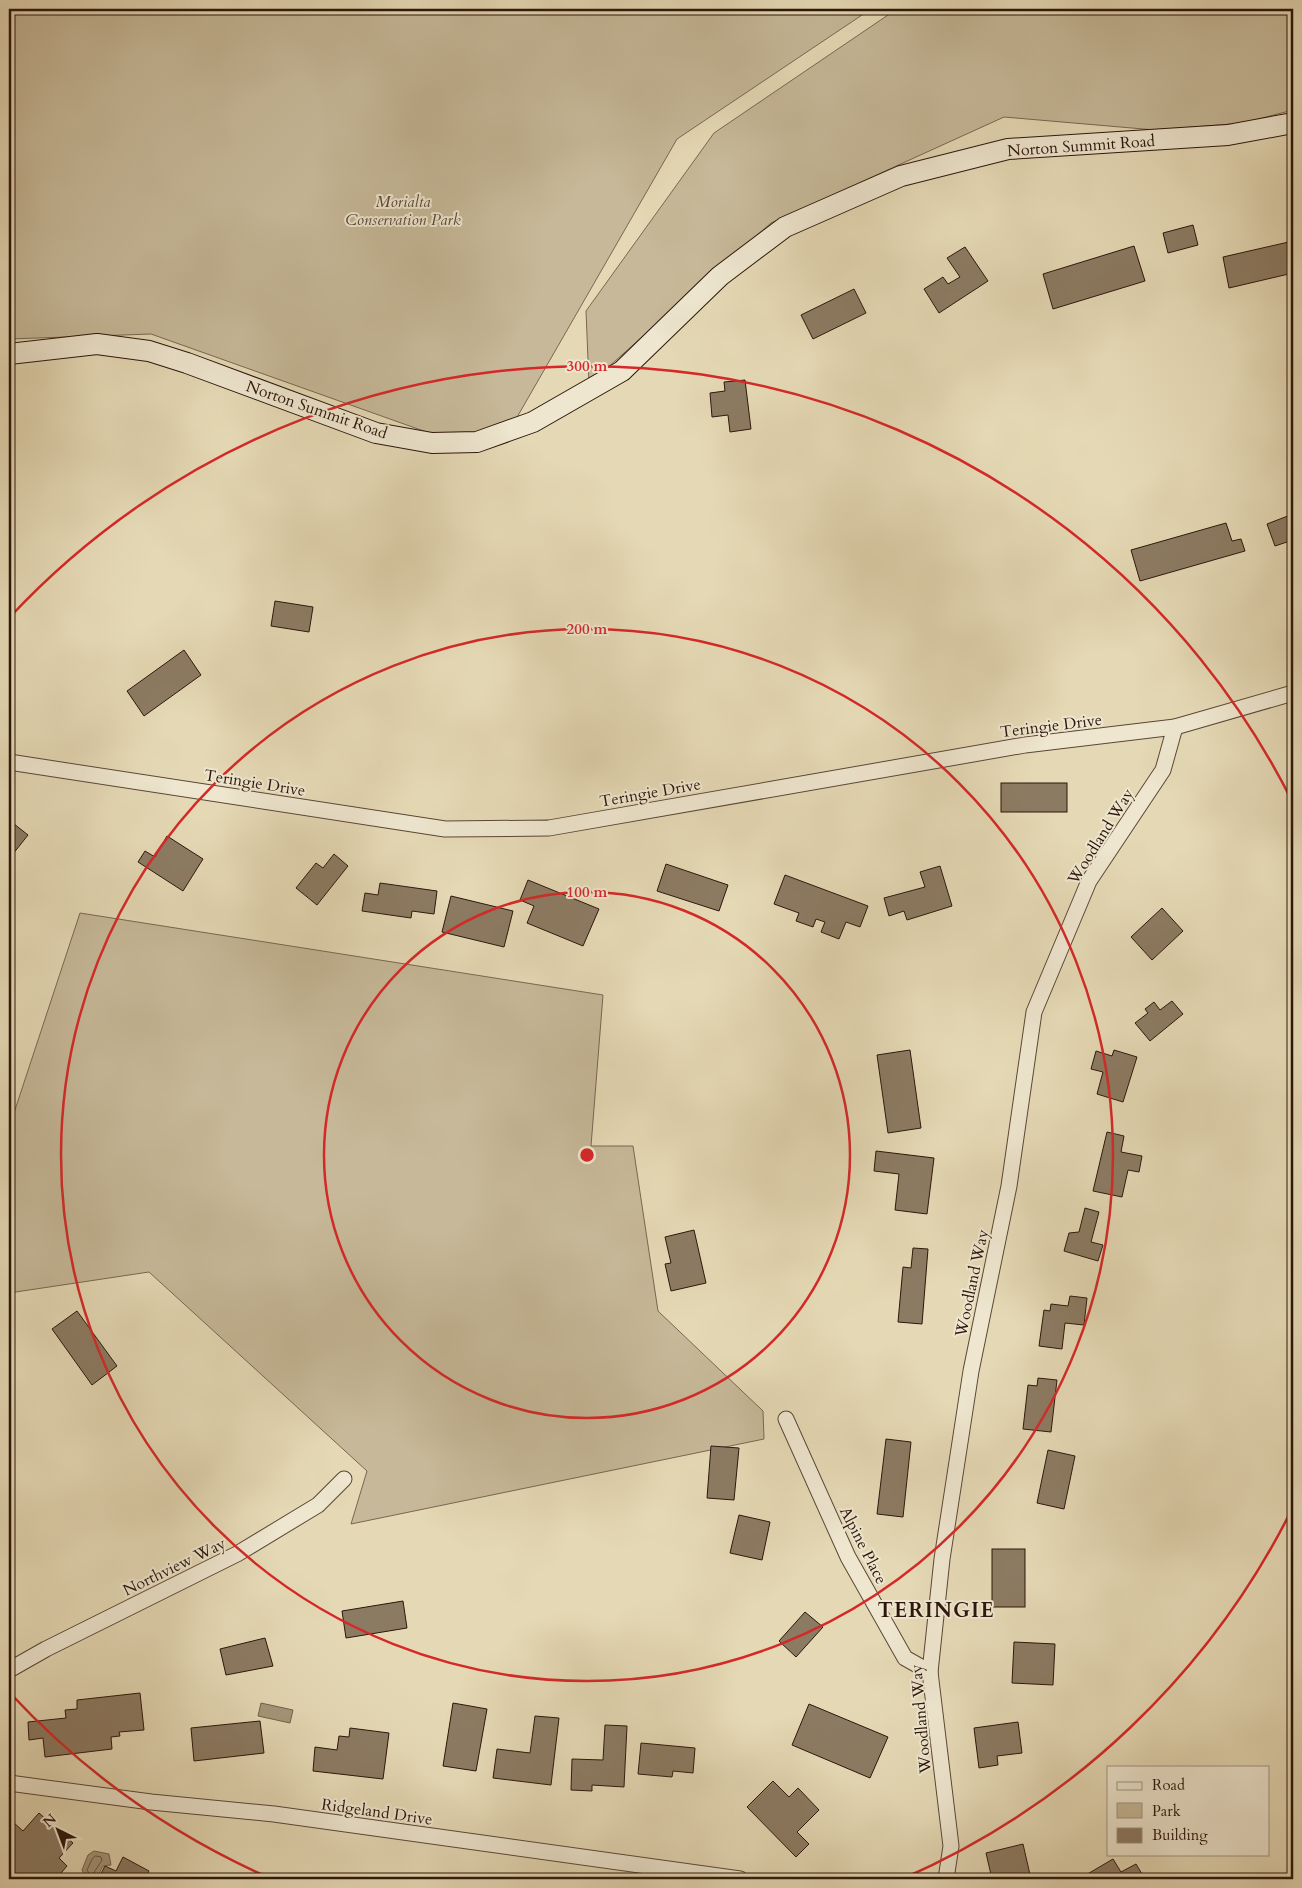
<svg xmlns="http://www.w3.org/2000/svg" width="1302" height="1888" font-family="Cardo,serif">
  <rect width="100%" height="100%" fill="#e5d9b5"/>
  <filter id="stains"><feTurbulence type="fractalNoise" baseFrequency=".004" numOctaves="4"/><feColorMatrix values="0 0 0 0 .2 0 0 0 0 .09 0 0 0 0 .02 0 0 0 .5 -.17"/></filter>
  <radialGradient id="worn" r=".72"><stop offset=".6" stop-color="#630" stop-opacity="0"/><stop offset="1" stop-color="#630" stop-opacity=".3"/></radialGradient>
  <!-- green -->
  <g fill="#c6b898" stroke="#796752">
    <path d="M 9,9 L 871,9 L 677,139 L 516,419 L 463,445 L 151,334 L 9,339 Z"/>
    <path d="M 902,9 L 1293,9 L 1293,110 L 1243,123 L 1155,130 L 1004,117 L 771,223 L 589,384 L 586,311 L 714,133 L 888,15 Z"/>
    <path d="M 80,913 L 603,995 L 591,1146 L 633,1146 L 658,1311 L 763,1411 L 764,1439 L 351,1524 L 367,1471 L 149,1272 L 9,1293 L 9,1128 Z"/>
  </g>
  <!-- water -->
  <g fill="#a6977b" stroke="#75634e">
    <path d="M 261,1703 L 293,1710 L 290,1723 L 258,1716 Z"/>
    <path d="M 94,1851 L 109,1854 L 111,1865 L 103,1866 L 96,1879 L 86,1879 L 82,1870 L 88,1855 Z"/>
  </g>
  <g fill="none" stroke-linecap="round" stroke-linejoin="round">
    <!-- shore -->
    <path stroke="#695643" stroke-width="1" d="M 96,1856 L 101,1857 L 102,1860 L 93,1874 L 90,1875 L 87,1870 L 92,1859 Z"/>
  </g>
  <!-- building -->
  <g fill="#8c7b63" stroke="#2c160b">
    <path d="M 1193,225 L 1198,245 L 1168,253 L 1163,233 Z"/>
    <path d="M 1293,241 L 1293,273 L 1229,288 L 1223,257 Z"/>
    <path d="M 1134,246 L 1145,281 L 1053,309 L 1043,274 Z"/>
    <path d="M 965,247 L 988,281 L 939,313 L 924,289 L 943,277 L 948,284 L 960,277 L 947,258 Z"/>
    <path d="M 854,289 L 866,313 L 813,339 L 801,315 Z"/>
    <path d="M 745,380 L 751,429 L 730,432 L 728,415 L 712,417 L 710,393 L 725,391 L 724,382 Z"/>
    <path d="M 1293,514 L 1293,540 L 1275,546 L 1267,524 Z"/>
    <path d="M 1226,523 L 1232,541 L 1241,539 L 1245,551 L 1140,581 L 1131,550 Z"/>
    <path d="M 275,601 L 313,607 L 309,632 L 271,626 Z"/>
    <path d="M 184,650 L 201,675 L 144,716 L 127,691 Z"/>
    <rect x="1001" y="783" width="66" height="29"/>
    <path d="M 9,820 L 28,835 L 9,859 Z"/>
    <path d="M 167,836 L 203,859 L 183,891 L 138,862 L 145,851 L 155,857 Z"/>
    <path d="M 334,854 L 348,866 L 317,905 L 296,888 L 316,863 L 323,868 Z"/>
    <path d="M 666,864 L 728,885 L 719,911 L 657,891 Z"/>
    <path d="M 940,866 L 952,906 L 907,920 L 904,911 L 889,916 L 884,898 L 925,887 L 920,872 Z"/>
    <path d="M 785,875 L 868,906 L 860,927 L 846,922 L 839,939 L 821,932 L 825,922 L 816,919 L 813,927 L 796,921 L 799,913 L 774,904 Z"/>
    <path d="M 528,880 L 599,909 L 583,946 L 527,923 L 534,906 L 520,900 Z"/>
    <path d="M 380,883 L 437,891 L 434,914 L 412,911 L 411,918 L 362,911 L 365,893 L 378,895 Z"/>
    <path d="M 451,896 L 513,911 L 504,947 L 442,932 Z"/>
    <path d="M 1162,908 L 1183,931 L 1152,960 L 1131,937 Z"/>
    <path d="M 1172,1001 L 1183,1014 L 1150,1041 L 1135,1023 L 1148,1013 L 1145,1009 L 1154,1002 L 1160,1010 Z"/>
    <path d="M 910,1050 L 921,1128 L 888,1133 L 877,1055 Z"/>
    <path d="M 1114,1050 L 1137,1057 L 1123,1102 L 1097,1094 L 1103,1072 L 1091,1069 L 1096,1051 L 1112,1056 Z"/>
    <path d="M 1107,1132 L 1124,1136 L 1121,1152 L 1142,1156 L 1139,1172 L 1128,1170 L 1122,1197 L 1093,1191 Z"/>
    <path d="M 876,1151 L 934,1158 L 927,1214 L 895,1210 L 899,1174 L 874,1171 Z"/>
    <path d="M 1085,1208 L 1099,1212 L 1091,1242 L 1103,1245 L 1098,1261 L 1064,1251 L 1069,1233 L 1079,1232 Z"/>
    <path d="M 694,1230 L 706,1283 L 671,1291 L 665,1264 L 671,1263 L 665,1237 Z"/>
    <path d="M 913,1248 L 928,1249 L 922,1324 L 898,1322 L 903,1267 L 911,1268 Z"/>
    <path d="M 1070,1296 L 1087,1298 L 1084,1325 L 1065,1323 L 1062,1349 L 1039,1346 L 1044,1310 L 1050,1311 L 1051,1304 L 1068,1306 Z"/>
    <path d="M 77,1311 L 117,1366 L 92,1385 L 52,1329 Z"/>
    <path d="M 1038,1378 L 1057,1380 L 1051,1432 L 1023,1429 L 1028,1385 L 1037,1386 Z"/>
    <path d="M 886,1439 L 911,1442 L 903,1517 L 877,1514 Z"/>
    <path d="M 711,1446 L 739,1448 L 734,1500 L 707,1498 Z"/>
    <path d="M 1048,1450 L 1075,1456 L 1064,1509 L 1037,1503 Z"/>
    <path d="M 739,1515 L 770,1522 L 762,1560 L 730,1553 Z"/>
    <rect x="992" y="1549" width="33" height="58"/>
    <path d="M 403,1601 L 407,1628 L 346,1638 L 342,1611 Z"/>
    <path d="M 805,1612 L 823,1627 L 796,1657 L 779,1641 Z"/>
    <path d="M 265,1638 L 273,1666 L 226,1675 L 220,1649 Z"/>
    <path d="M 1014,1642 L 1055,1644 L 1053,1685 L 1012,1683 Z"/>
    <path d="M 140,1693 L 144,1730 L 119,1732 L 120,1736 L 111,1737 L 112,1749 L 45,1757 L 43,1738 L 29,1740 L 28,1722 L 66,1718 L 65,1710 L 77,1709 L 77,1700 Z"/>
    <path d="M 453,1703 L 487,1709 L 476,1771 L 443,1766 Z"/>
    <path d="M 809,1704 L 888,1737 L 870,1778 L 792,1745 Z"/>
    <path d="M 535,1716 L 559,1718 L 551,1785 L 493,1778 L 497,1749 L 530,1753 Z"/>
    <path d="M 260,1721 L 264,1753 L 194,1761 L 191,1728 Z"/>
    <path d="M 1018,1722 L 1022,1753 L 997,1756 L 998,1765 L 979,1768 L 974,1728 Z"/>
    <path d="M 605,1725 L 627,1726 L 624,1787 L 592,1785 L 592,1791 L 571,1790 L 572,1759 L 603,1760 Z"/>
    <path d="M 350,1728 L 389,1733 L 383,1779 L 313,1771 L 315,1747 L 337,1750 L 339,1736 L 349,1737 Z"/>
    <path d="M 641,1743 L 695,1748 L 693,1773 L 673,1771 L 672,1777 L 638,1774 Z"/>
    <path d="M 773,1781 L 789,1797 L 798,1788 L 819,1810 L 797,1832 L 809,1844 L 796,1857 L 747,1807 Z"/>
    <path d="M 39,1813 L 73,1843 L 59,1858 L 67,1866 L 56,1879 L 41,1879 L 36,1874 L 31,1879 L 20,1879 L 9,1869 L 9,1827 L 13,1822 L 23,1831 Z"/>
    <path d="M 1023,1844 L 1031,1879 L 992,1879 L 986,1853 Z"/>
    <path d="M 123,1857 L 149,1871 L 145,1879 L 98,1879 L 105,1866 L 116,1871 Z"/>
    <path d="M 1113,1859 L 1121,1872 L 1136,1864 L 1145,1879 L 1079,1879 Z"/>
  </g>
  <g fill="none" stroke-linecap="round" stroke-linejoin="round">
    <!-- street casing -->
    <g stroke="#5a4736" stroke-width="17">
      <g id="street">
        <path d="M 9,762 L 445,829 L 549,828 L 1025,745 L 1175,727 L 1293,693"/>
        <path d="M 786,1419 L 848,1557 L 905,1658 L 930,1672"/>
        <path d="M 9,1670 L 46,1649 L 237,1554 L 318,1505 L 344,1479"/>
        <path d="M 9,1783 L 151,1802 L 274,1814 L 740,1879"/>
        <path d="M 946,1879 L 951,1846 L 930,1672 L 942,1559 L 971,1371 L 1009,1186 L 1034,1012 L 1089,881 L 1163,770 L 1175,727"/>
      </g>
    </g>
    <!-- secondary casing -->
    <g stroke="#2c160b" stroke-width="22">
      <path id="secondary" d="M 9,354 L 97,344 L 149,351 L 187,363 L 376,433 L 432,443 L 477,442 L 533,422 L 622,371 L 720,276 L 785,227 L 901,176 L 1008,149 L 1228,135 L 1293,123"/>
    </g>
    <!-- street -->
    <use href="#street" stroke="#eee6cf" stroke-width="15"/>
    <!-- secondary -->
    <use href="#secondary" stroke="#eee6cf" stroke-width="20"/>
  </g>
  <!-- distance rings -->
  <g fill="none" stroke="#d62828" stroke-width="2.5">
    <circle cx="587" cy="1155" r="263"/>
    <circle cx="587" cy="1155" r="526"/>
    <path d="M1293 1507A789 789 0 0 1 902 1879M272 1879A789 789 0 0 1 10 1693M10 617A789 789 0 0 1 1293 803"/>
  </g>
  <g text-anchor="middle" stroke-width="4" stroke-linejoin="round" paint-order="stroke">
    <!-- street labels -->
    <g font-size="16" fill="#2c160b" stroke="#eee6cf">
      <text transform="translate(1081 145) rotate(-4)" y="6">Norton Summit Road</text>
      <text transform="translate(317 409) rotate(19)" y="6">Norton Summit Road</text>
      <text transform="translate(1051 725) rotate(-7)" y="6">Teringie Drive</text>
      <text transform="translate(255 782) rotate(9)" y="6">Teringie Drive</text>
      <text transform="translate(650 792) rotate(-10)" y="6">Teringie Drive</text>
      <text transform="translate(1100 836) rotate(-58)" y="6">Woodland Way</text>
      <text transform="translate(971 1283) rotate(-78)" y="6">Woodland Way</text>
      <text transform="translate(864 1545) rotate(63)" y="6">Alpine Place</text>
      <text transform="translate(174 1566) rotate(-26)" y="6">Northview Way</text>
      <text transform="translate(920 1719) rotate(-95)" y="6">Woodland Way</text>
      <text transform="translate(377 1811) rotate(8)" y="6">Ridgeland Drive</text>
    </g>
    <!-- park labels -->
    <g font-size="16" font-style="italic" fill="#5a4735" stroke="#eee6cf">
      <text x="403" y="207">Morialta<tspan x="403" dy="18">Conservation Park</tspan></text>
    </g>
    <!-- district labels -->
    <g font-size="21" font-weight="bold" letter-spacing="1" fill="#2c160b" stroke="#eee6cf">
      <text x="936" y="1617">TERINGIE</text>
    </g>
  </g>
  <circle cx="587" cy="1155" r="8" fill="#d62828" stroke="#eee6cf" stroke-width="2.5"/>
  <g font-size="15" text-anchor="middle" font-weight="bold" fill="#d62828" stroke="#eee6cf" stroke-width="4" stroke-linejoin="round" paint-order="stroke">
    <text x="587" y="371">300 m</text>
    <text x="587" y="634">200 m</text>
    <text x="587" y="897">100 m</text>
  </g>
  <!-- margin -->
  <rect width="1302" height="1888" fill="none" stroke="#e5d9b5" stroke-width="30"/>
  <rect x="10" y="10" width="1282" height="1868" fill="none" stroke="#2c160b" stroke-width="2.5"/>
  <rect x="15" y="15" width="1272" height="1858" fill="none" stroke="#2c160b"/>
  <!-- legend -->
  <rect x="1107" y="1766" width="162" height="90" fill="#eee6cf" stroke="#a09381"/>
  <rect x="1117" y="1782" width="25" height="8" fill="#eee6cf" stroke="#a09381"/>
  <text x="1152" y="1790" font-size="15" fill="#2c160b">Road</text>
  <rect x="1117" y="1803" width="25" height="15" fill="#c6b898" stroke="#a09381"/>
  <text x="1152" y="1816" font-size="15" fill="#2c160b">Park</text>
  <rect x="1117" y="1828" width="25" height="15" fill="#8c7b63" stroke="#a09381"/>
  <text x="1152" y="1840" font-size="15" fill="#2c160b">Building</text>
  <!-- north arrow -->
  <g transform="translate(58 1830) rotate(318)" stroke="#eee6cf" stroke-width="4" paint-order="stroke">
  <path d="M0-4L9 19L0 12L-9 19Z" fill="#2c160b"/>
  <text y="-8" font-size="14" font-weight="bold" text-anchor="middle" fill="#2c160b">N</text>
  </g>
  <rect width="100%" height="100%" filter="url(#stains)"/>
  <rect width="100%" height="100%" fill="url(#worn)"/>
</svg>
